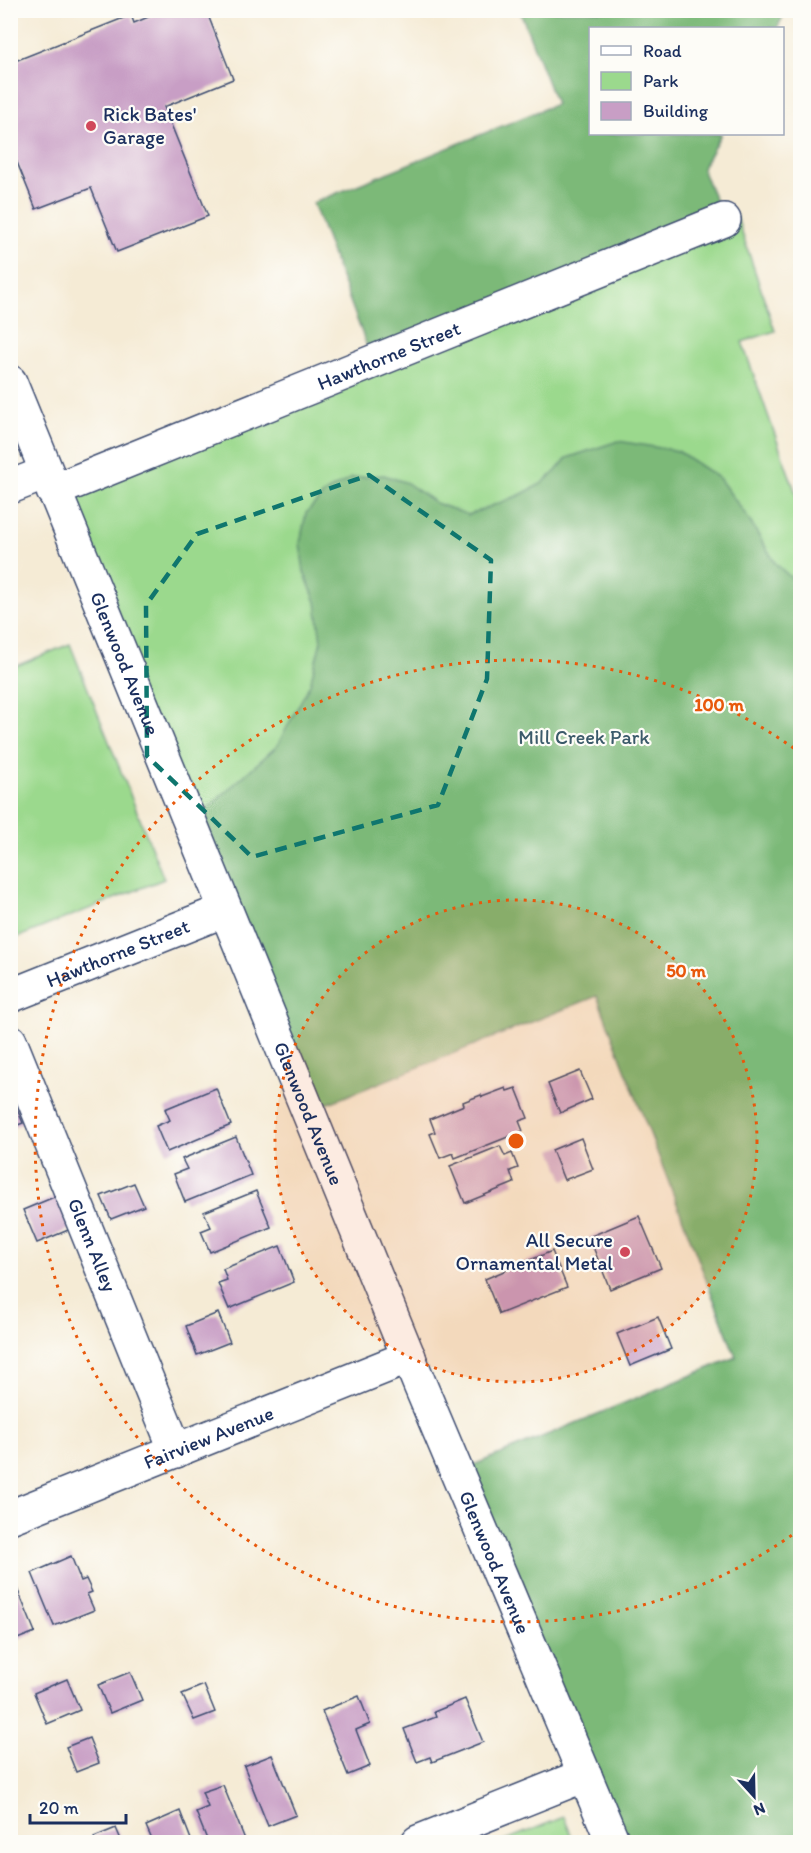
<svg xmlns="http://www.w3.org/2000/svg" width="811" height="1853" font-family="Itim,sans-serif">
  <rect width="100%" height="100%" fill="#fdfcf7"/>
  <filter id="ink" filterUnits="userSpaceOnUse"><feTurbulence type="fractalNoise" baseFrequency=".0167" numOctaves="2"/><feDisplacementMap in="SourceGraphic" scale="12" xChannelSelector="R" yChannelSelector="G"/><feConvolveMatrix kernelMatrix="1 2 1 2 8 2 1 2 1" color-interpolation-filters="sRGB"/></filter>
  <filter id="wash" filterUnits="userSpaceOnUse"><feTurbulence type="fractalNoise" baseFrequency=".008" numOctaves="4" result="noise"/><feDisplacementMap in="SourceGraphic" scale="24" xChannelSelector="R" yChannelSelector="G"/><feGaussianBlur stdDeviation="1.35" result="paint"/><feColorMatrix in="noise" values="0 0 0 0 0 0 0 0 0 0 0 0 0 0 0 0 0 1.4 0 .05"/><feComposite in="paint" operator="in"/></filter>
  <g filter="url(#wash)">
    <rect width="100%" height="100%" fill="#f5ebd5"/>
    <!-- green -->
    <g fill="#9bd98d" stroke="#5b8476" stroke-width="1.5">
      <path d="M 736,215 L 775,331 L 742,342 L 800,505 L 800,1842 L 457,1472 L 736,1357 L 581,953 L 292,1070 L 53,491 Z"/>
      <path d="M 70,644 L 164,879 L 11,940 L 11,668 Z"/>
      <path d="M 564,1817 L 574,1842 L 501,1842 Z"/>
    </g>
    <!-- forest -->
    <g fill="#7cb978" stroke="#4c746b" stroke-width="1.5">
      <path d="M 520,11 L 786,11 L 777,28 L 590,28 L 590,134 L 721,134 L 702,169 L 724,220 L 373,362 L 313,203 L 556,104 Z"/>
      <path d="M 618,441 L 678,451 L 719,478 L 746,515 L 776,564 L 800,586 L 800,1842 L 613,1842 L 457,1472 L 736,1357 L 597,996 L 309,1111 L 190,824 L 277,746 L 310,684 L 321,641 L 316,602 L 304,572 L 300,543 L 306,513 L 326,492 L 351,478 L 384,475 L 407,483 L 436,503 L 468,515 L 520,495 L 541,484 L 555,472 L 567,458 Z"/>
    </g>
    <g id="blocks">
      <!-- building -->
      <g fill="#c89ec5">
        <path d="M 165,10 L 206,10 L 233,79 L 164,107 L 208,216 L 117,252 L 91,188 L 36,209 L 10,145 L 10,78 L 13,78 L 10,63 L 131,15 L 134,23 Z"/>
        <path d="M 580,1071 L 592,1099 L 560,1113 L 548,1084 Z"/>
        <path d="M 216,1088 L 231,1125 L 167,1152 L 156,1126 L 170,1120 L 165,1109 Z"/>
        <path d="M 506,1088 L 507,1091 L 516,1088 L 528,1118 L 519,1121 L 523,1131 L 455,1158 L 453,1153 L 440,1158 L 430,1134 L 435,1132 L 430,1119 L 464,1105 L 463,1102 L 481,1095 L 482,1097 Z"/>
        <path d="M 10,1093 L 23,1123 L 10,1128 Z"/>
        <path d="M 236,1137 L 251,1175 L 185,1202 L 174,1174 L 187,1169 L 182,1159 Z"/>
        <path d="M 581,1138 L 593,1169 L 564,1180 L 552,1150 Z"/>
        <path d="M 500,1146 L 505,1156 L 512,1153 L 518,1168 L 510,1171 L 514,1183 L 465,1203 L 450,1166 Z"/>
        <path d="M 134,1183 L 144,1206 L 111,1219 L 101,1196 Z"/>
        <path d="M 256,1191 L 271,1227 L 210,1252 L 201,1231 L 211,1227 L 204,1212 Z"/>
        <path d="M 59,1195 L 73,1228 L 37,1243 L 23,1210 Z"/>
        <path d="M 639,1216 L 661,1268 L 610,1289 L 589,1237 Z"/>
        <path d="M 280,1246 L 294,1282 L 229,1309 L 218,1283 L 227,1280 L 223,1269 Z"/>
        <path d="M 552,1251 L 567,1287 L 499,1314 L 485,1279 Z"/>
        <path d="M 218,1313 L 230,1342 L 197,1355 L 186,1326 Z"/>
        <path d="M 658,1317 L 671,1349 L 630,1366 L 617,1334 Z"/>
        <path d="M 71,1556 L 81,1581 L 86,1579 L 92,1592 L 87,1594 L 94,1610 L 54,1626 L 32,1573 Z"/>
        <path d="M 14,1581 L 35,1632 L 10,1642 L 10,1582 Z"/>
        <path d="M 130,1672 L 142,1700 L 110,1713 L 98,1685 Z"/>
        <path d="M 67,1679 L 80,1710 L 47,1724 L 34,1693 Z"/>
        <path d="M 204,1685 L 215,1712 L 194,1720 L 182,1694 Z"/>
        <path d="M 359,1696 L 370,1724 L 356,1730 L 370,1766 L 348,1775 L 322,1711 Z"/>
        <path d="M 465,1699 L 483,1742 L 432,1762 L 430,1757 L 417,1762 L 404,1729 L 436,1717 L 434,1712 Z"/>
        <path d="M 89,1738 L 99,1763 L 76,1772 L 66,1747 Z"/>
        <path d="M 272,1755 L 296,1815 L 268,1826 L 244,1766 Z"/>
        <path d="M 223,1785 L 246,1842 L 208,1842 L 196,1812 L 208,1807 L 202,1792 Z"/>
        <path d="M 180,1811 L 192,1842 L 153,1842 L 146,1826 Z"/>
        <path d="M 116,1828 L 122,1842 L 96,1842 L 94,1837 Z"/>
      </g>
    </g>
  </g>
  <g filter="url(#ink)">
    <use href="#blocks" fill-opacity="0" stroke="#3c4b70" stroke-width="1.5"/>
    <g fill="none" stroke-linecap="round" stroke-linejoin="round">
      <!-- minor casing -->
      <g stroke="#3c4b70" stroke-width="36">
        <g id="minor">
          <path d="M 10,487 L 46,473"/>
          <path id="s1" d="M 53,491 L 724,220"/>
          <path id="s2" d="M 10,996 L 225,910"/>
          <path id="s3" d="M 10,1041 L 176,1451"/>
          <path id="s4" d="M 10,1517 L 409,1357"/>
          <path d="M 418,1842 L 585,1775"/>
        </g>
      </g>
      <!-- major casing -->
      <g stroke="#3c4b70" stroke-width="36">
        <g id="major">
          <path id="s5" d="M 10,382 L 420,1385 L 613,1842"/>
        </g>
      </g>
      <!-- minor -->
      <use href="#minor" stroke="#fff" stroke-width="33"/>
      <!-- major -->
      <use href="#major" stroke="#fff" stroke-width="33"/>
    </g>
  </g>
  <!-- marked area -->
  <path fill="none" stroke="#0f766e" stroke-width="4.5" stroke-dasharray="12 8" stroke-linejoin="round" d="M 369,475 L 491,560 L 487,679 L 438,805 L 252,857 L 147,756 L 146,605 L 197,534 Z"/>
  <!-- distance rings -->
  <circle cx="516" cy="1141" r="241" fill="#e8590c" fill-opacity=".12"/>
  <g fill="none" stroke="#e8590c" stroke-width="3" stroke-dasharray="3 6">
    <circle cx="516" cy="1141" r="241"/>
    <path d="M799 1530A481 481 0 1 1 799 752"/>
  </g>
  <!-- markers -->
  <g fill="#d1495b" stroke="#fdfcf7" stroke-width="2">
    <circle cx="91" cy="126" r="6"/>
    <circle cx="625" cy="1252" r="6"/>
  </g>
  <g text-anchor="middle" stroke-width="4.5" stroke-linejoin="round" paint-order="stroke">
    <!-- poi labels -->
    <g font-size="20" fill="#1b2f5e" stroke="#fdfcf7" text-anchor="start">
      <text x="103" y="121">Rick Bates'<tspan x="103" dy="23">Garage</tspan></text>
      <text x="613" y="1247" text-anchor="end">All Secure<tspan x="613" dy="23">Ornamental Metal</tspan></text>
    </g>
    <!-- street labels -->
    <g font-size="20" fill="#1b2f5e" stroke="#fdfcf7">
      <text dy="7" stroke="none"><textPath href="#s1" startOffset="362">Hawthorne Street</textPath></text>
      <text dy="7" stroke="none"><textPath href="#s5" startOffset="304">Glenwood Avenue</textPath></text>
      <text dy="7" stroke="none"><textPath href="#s2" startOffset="116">Hawthorne Street</textPath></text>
      <text dy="7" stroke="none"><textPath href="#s5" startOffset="790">Glenwood Avenue</textPath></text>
      <text dy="7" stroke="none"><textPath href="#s3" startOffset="220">Glenn Alley</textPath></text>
      <text dy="7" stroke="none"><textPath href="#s4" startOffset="214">Fairview Avenue</textPath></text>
      <text dy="7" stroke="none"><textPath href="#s5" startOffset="1276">Glenwood Avenue</textPath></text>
    </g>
    <!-- park labels -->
    <g font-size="20" fill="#3b5a6a" stroke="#fdfcf7">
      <text x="584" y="744">Mill Creek Park</text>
    </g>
  </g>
  <circle cx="516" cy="1141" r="9" fill="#e8590c" stroke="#fdfcf7" stroke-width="3"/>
  <g font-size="18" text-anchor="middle" font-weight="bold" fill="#e8590c" stroke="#fdfcf7" stroke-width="4.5" stroke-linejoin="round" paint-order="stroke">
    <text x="719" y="711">100 m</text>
    <text x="686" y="977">50 m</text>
  </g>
  <!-- margin -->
  <rect width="811" height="1853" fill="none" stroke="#fdfcf7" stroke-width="36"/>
  <!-- legend -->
  <rect x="589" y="27" width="195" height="108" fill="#fdfcf7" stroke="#a3aaba" stroke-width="1.5"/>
  <rect x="601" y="46" width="30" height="9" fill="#ffffff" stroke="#a3aaba" stroke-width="1.5"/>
  <text x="643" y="57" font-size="18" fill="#1b2f5e">Road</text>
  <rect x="601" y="72" width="30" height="18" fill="#9bd98d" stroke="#a3aaba" stroke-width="1.5"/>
  <text x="643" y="87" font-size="18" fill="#1b2f5e">Park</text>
  <rect x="601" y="102" width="30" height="18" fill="#c89ec5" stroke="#a3aaba" stroke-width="1.5"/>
  <text x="643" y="117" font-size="18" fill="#1b2f5e">Building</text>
  <!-- north arrow -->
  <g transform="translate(754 1796) rotate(158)" stroke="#fdfcf7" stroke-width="4.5" paint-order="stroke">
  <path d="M0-4.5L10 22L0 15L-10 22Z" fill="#1b2f5e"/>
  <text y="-9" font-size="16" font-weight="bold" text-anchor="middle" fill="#1b2f5e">N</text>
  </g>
  <!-- scale -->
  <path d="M30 1814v9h96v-9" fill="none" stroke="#1b2f5e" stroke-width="3"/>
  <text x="39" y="1814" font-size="18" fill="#1b2f5e" stroke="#fdfcf7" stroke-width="4.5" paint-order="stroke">20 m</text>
</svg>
